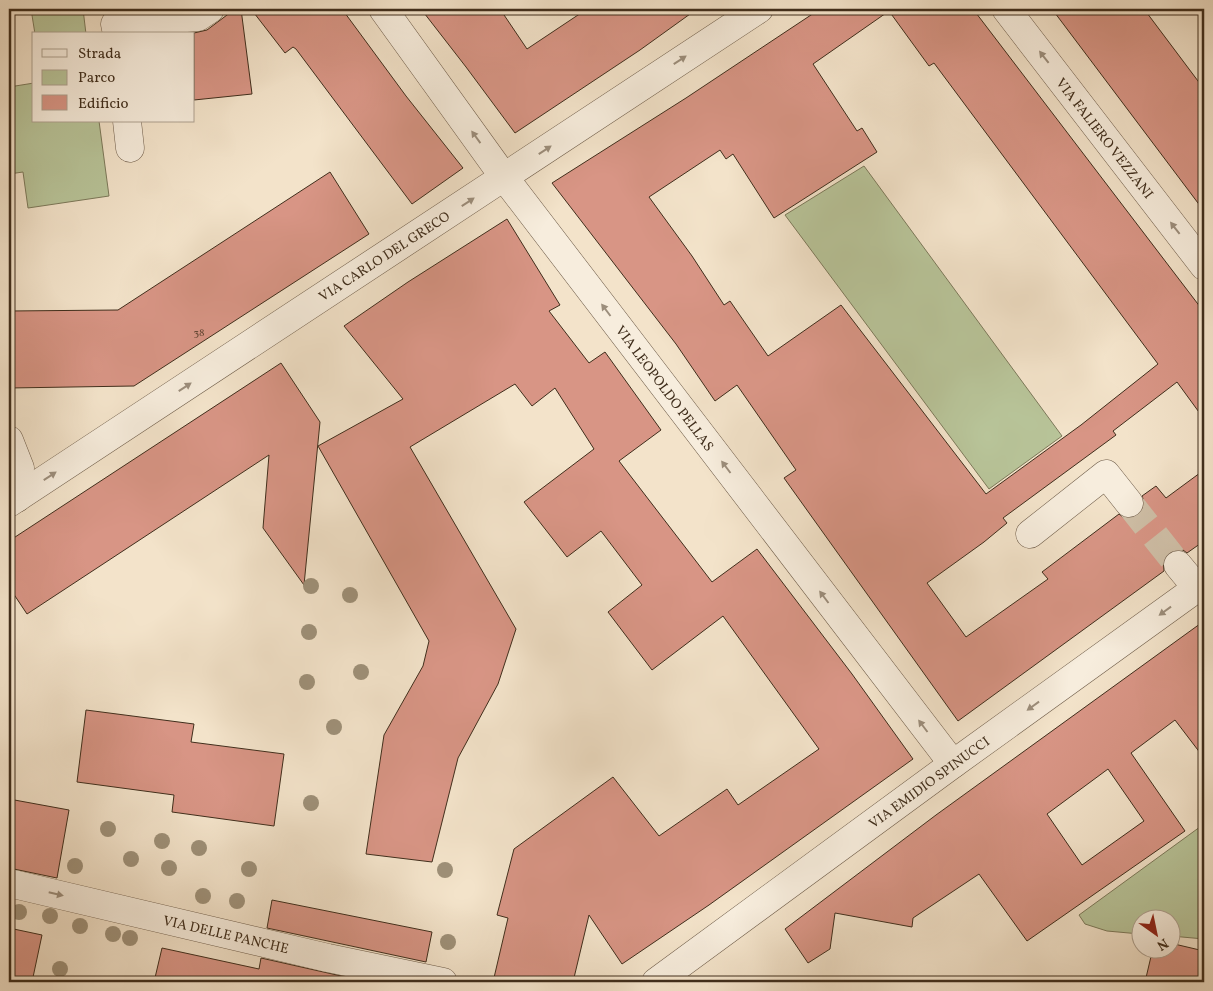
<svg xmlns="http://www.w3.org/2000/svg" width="1213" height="991" font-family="Vollkorn,serif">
  <rect width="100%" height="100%" fill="#f3e3ca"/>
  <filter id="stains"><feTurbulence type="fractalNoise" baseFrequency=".004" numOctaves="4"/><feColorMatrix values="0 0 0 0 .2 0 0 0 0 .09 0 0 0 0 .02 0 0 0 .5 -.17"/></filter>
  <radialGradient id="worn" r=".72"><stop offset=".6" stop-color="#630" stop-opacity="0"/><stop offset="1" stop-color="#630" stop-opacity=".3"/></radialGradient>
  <!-- green -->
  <g fill="#b8c499" stroke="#7c795a">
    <path d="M 31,9 L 83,9 L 86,34 L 35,34 Z"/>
    <path d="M 34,83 L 34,121 L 99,121 L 109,196 L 28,208 L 23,172 L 9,174 L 9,87 Z"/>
    <path d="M 864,166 L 1062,436 L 989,489 L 785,215 Z"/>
    <path d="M 1204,824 L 1204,939 L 1171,936 L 1170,918 L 1140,918 L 1140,934 L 1107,931 L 1085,924 L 1079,915 Z"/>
  </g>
  <!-- building -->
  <g fill="#d89585" stroke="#402e1c" fill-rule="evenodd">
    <path d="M 235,9 L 241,9 L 252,94 L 194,100 L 194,33 L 207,30 Z"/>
    <path d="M 251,9 L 342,9 L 406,96 L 463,168 L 412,204 L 296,49 L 293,47 L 285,53 Z"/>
    <path d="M 421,9 L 500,9 L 527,49 L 587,9 L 697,9 L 640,50 L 515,133 L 466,67 Z"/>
    <path d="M 820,9 L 973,9 L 1204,312 L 1204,419 L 1177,382 L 1113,431 L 1116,435 L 1003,518 L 1007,523 L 984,542 L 927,583 L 966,637 L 1048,579 L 1042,572 L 1119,514 L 1124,518 L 1131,518 L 1139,515 L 1144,508 L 1144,501 L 1142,496 L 1156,486 L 1166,498 L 1204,470 L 1204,541 L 1187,553 L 1183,550 L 1176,550 L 1168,553 L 1163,560 L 1164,571 L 958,721 L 784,478 L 796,470 L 737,385 L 715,401 L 676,344 L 552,183 L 686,98 ZM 889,11 L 929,66 L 934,63 L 1158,364 L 1081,425 L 986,494 L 841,305 L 768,356 L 730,301 L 724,305 L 692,256 L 649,197 L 720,150 L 726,159 L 733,154 L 774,218 L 877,152 L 862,128 L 857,131 L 813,64 Z"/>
    <path d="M 1052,9 L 1144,9 L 1204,89 L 1204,211 Z"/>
    <path d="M 330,172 L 369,234 L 134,386 L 9,388 L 9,311 L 118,310 Z"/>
    <path d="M 507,219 L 560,305 L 549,311 L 589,363 L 605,352 L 661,430 L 619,461 L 712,582 L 757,549 L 852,674 L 913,759 L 709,905 L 622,964 L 589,915 L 573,982 L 493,982 L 508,918 L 497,915 L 514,849 L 613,777 L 659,836 L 727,789 L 738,805 L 819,749 L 723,616 L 652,670 L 608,612 L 642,585 L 601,531 L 567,557 L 524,502 L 594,449 L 555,388 L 532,406 L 515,384 L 410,447 L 516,629 L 498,684 L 458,758 L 432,862 L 366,854 L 384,735 L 423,666 L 429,641 L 318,446 L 403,399 L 344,326 L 408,282 Z"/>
    <path d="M 281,363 L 320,422 L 304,585 L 263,528 L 269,455 L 27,614 L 9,587 L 9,541 Z"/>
    <path d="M 1204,621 L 1204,758 L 1175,720 L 1131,753 L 1185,831 L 1027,941 L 979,874 L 913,918 L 912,927 L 835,913 L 830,949 L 808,963 L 785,929 L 936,815 ZM 1108,769 L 1144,821 L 1082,865 L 1047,814 Z"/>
    <path d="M 86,710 L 194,724 L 191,742 L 284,754 L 274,826 L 172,812 L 174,795 L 77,782 Z"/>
    <path d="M 9,799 L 69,810 L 57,878 L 9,868 Z"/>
    <path d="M 272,900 L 432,932 L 426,962 L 267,928 Z"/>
    <path d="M 9,928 L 42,935 L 32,982 L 9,982 Z"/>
    <path d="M 1170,943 L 1204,951 L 1204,982 L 1145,982 L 1153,948 L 1170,948 Z"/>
    <path d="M 162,948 L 259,969 L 261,958 L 368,982 L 154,982 Z"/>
  </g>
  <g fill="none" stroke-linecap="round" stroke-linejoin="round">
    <!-- minor-tunnel -->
    <path stroke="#cfbfa7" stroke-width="28" stroke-dasharray="28 14" stroke-linecap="butt" d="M 1129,503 L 1178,565"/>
    <!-- minor casing -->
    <g stroke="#6d5b48" stroke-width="29">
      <g id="minor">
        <path d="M 383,9 L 504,177 L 953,764"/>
        <path d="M 1006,9 L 1204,266"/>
        <path d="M 117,34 L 115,24 L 198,17 L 210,9"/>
        <path d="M 127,121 L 130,148"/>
        <path d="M 9,440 L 20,468 L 17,498"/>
        <path d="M 9,503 L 759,9"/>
        <path d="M 1030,534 L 1106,474 L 1129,503"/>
        <path d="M 1178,565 L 1197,588"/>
        <path d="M 9,883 L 328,958 L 443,982"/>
        <path d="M 656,982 L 953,764 L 1204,583"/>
      </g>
    </g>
    <!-- minor -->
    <use href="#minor" stroke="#f7eddd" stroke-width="28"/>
  </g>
  <!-- trees -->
  <g fill="#9e9078">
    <circle cx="311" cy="586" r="8"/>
    <circle cx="350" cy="595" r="8"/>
    <circle cx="309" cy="632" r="8"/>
    <circle cx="361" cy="672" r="8"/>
    <circle cx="307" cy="682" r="8"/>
    <circle cx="334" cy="727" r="8"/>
    <circle cx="311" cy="803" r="8"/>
    <circle cx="108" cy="829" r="8"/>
    <circle cx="162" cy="841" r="8"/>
    <circle cx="199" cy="848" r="8"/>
    <circle cx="131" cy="859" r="8"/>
    <circle cx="75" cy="866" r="8"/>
    <circle cx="169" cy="868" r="8"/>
    <circle cx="249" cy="869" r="8"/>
    <circle cx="445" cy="870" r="8"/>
    <circle cx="203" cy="896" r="8"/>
    <circle cx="237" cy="901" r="8"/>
    <circle cx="19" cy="912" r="8"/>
    <circle cx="50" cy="916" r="8"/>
    <circle cx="80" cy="926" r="8"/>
    <circle cx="113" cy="934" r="8"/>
    <circle cx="130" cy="938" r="8"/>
    <circle cx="448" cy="942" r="8"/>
    <circle cx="60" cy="969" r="8"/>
  </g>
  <!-- one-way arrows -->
  <defs><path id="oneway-solid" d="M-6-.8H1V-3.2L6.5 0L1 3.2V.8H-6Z" transform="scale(1.25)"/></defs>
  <g fill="#9c8e7c">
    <use href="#oneway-solid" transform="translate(1044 57) rotate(-128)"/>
    <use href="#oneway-solid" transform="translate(680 60) rotate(-33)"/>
    <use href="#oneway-solid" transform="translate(476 137) rotate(-126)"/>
    <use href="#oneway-solid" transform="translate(545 150) rotate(-33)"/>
    <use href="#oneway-solid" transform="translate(468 202) rotate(-33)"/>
    <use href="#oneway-solid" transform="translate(1175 228) rotate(-128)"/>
    <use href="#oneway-solid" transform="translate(606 310) rotate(-127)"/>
    <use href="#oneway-solid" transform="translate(185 387) rotate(-33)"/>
    <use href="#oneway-solid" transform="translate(726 467) rotate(-127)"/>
    <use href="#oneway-solid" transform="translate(50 476) rotate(-33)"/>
    <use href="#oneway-solid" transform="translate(824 597) rotate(-127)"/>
    <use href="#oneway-solid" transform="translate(1165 611) rotate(144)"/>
    <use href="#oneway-solid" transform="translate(1033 706) rotate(144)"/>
    <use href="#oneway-solid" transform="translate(923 726) rotate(-127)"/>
    <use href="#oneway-solid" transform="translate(56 894) rotate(13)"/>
  </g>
  <g text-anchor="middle" stroke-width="4.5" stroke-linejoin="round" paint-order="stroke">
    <!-- number labels -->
    <g font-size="11" fill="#664836">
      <text x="199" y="336">38</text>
    </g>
    <!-- street labels -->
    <g font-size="14" fill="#402e1c" stroke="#f7eddd">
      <text transform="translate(1105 138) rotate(52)" y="5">VIA FALIERO VEZZANI</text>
      <text transform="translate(384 256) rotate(-33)" y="5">VIA CARLO DEL GRECO</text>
      <text transform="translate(665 388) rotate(53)" y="5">VIA LEOPOLDO PELLAS</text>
      <text transform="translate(929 782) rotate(-36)" y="5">VIA EMIDIO SPINUCCI</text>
      <text transform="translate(226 934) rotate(13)" y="5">VIA DELLE PANCHE</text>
    </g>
  </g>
  <!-- margin -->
  <rect width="1213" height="991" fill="none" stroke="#f3e3ca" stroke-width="30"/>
  <rect x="10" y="10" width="1193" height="971" fill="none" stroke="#402e1c" stroke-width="2.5"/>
  <rect x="15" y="15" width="1183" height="961" fill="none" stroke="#402e1c"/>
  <!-- legend -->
  <rect x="32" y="32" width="162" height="90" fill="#f7eddd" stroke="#aea190"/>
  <rect x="42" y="49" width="25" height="8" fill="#f7eddd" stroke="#aea190"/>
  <text x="78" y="58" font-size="15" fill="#402e1c">Strada</text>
  <rect x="42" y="70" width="25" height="15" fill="#b8c499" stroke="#aea190"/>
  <text x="78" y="82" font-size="15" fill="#402e1c">Parco</text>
  <rect x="42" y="95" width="25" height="15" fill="#d89585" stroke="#aea190"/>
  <text x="78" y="108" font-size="15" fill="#402e1c">Edificio</text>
  <!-- north arrow -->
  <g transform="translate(1156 934) rotate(147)"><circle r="24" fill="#f7eddd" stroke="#aea190"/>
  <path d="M0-4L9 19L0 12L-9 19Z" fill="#8f2418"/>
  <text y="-8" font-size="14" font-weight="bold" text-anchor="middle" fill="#402e1c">N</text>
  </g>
  <rect width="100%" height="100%" filter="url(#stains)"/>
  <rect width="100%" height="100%" fill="url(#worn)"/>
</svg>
